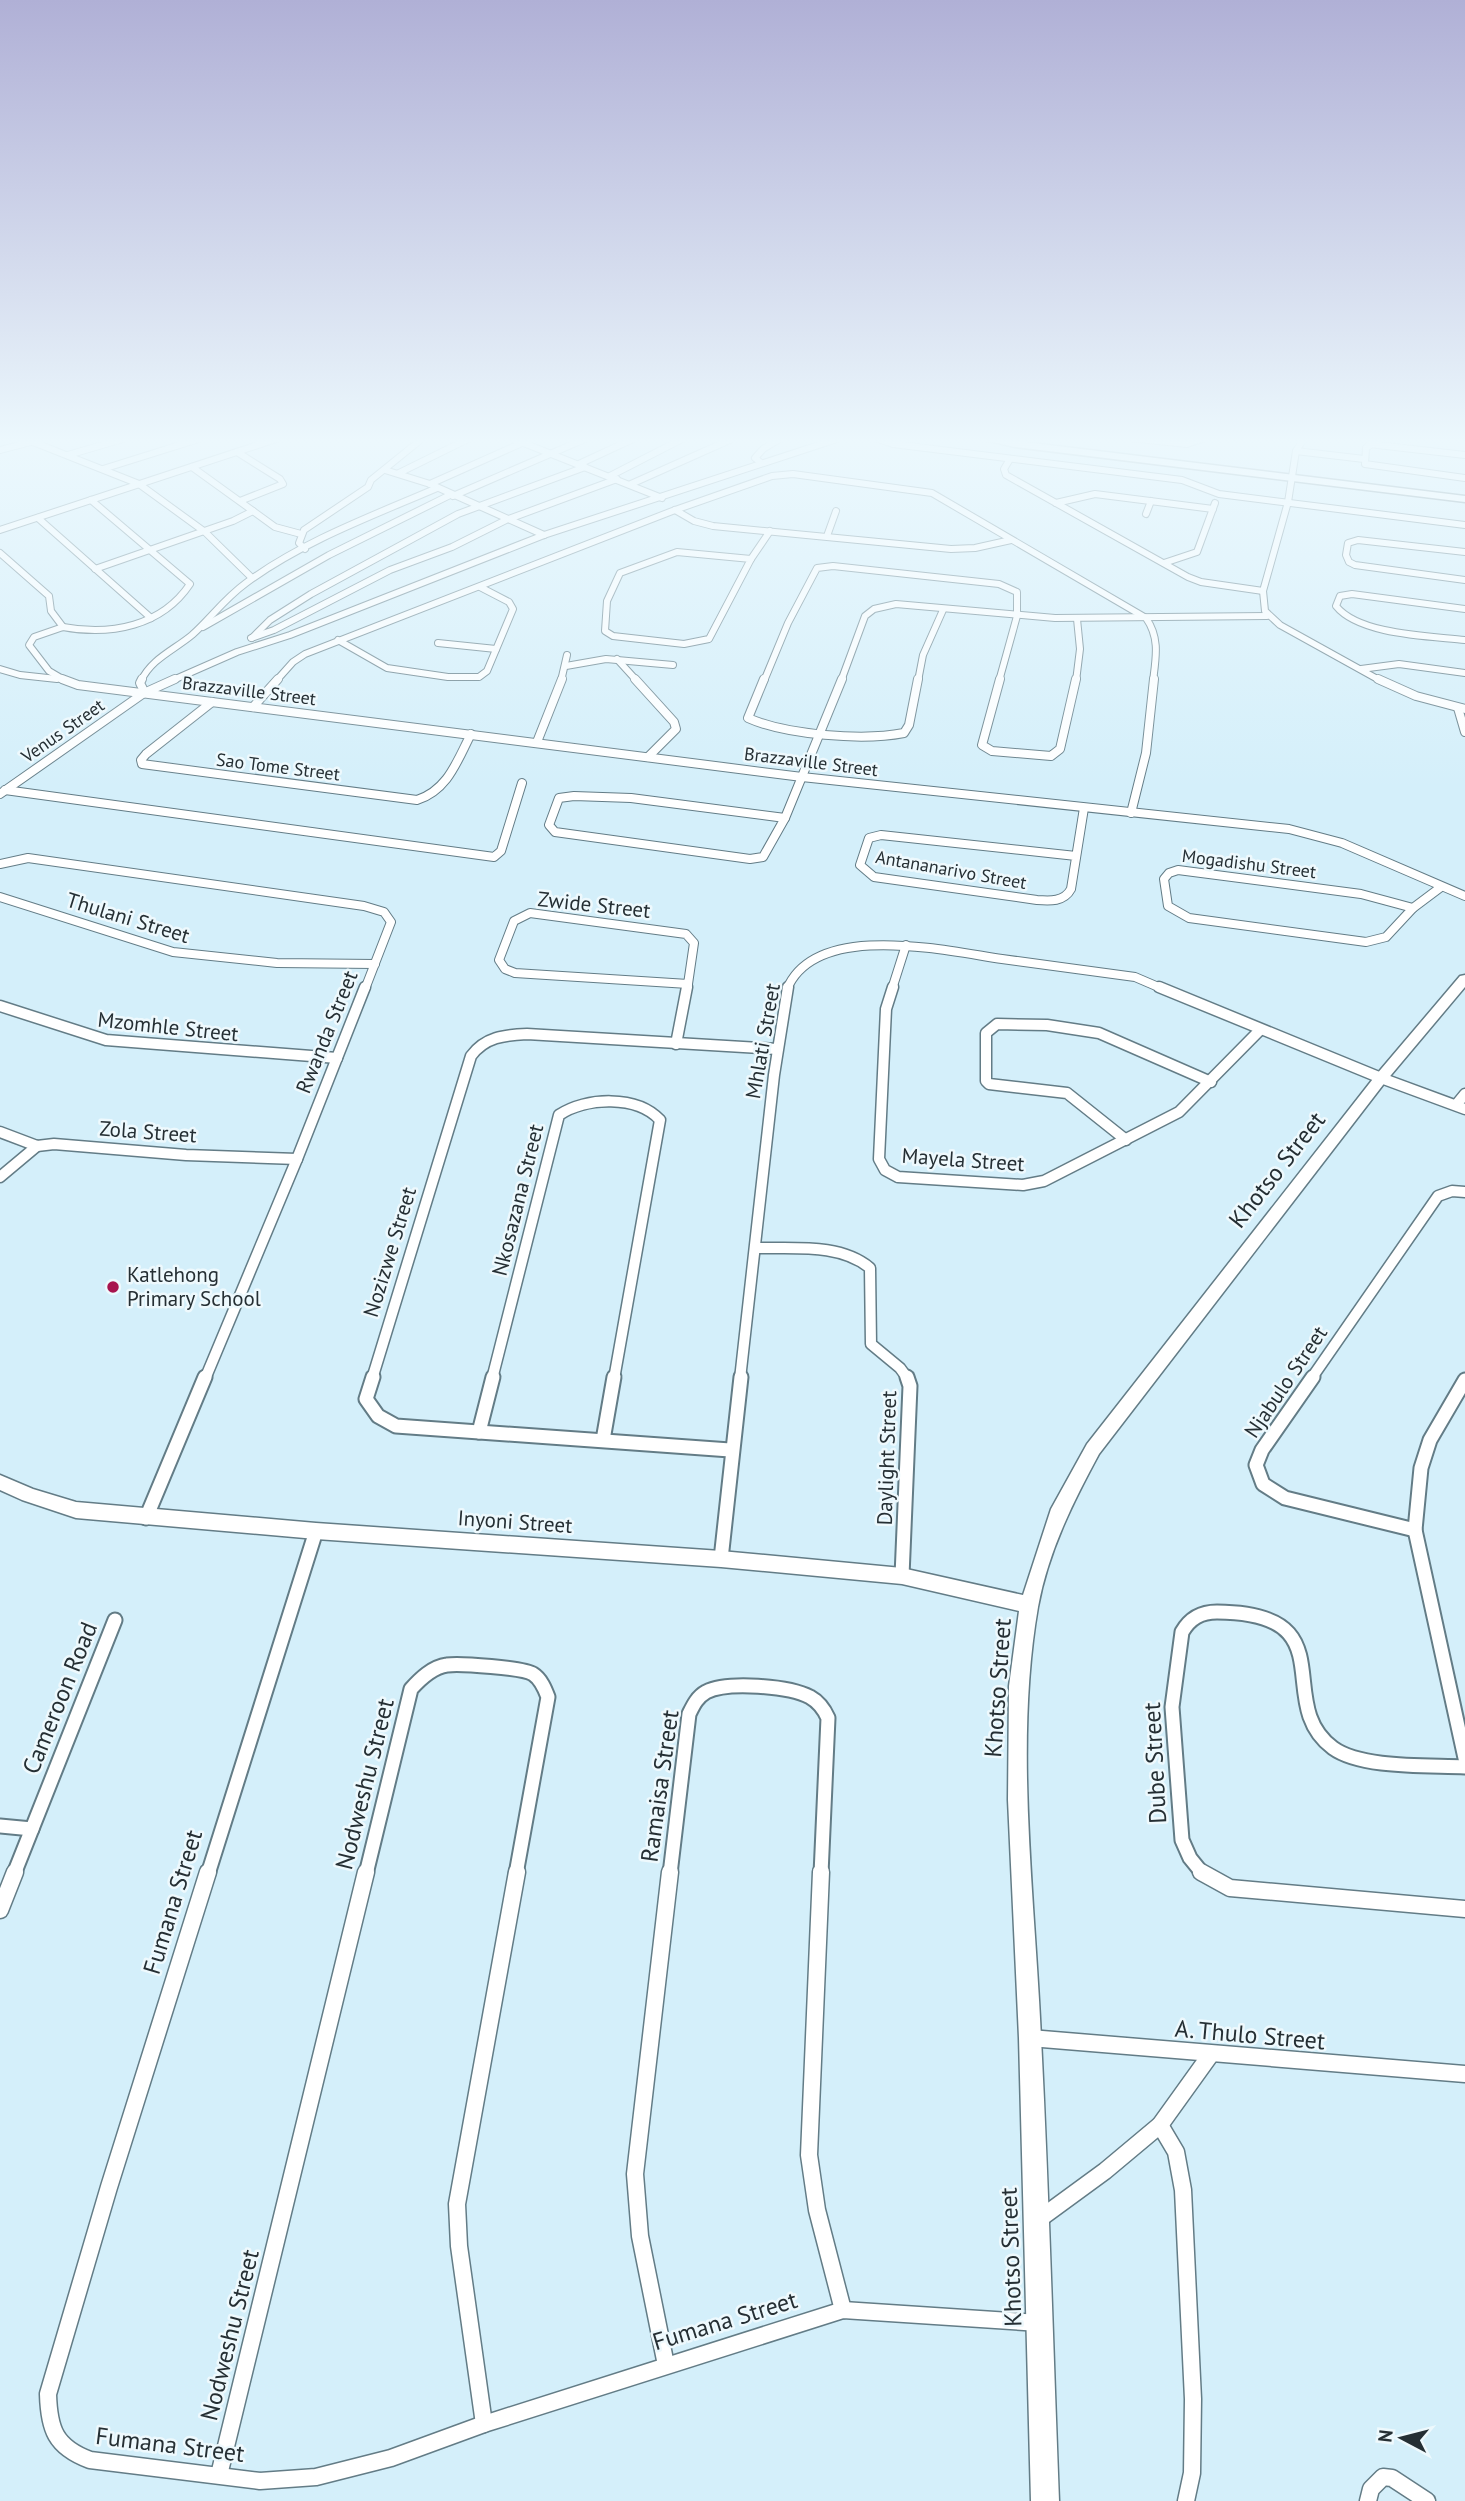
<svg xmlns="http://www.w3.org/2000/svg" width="1465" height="2501" font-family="'PT Sans',sans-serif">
  <rect width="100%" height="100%" fill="#d4effa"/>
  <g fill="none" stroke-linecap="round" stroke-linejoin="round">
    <!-- street-far4 casing -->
    <g stroke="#637c86" stroke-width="8">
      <g id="street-far4">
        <path d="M 23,438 L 139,484 L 205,532 L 252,578"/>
        <path d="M 511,438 L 662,498"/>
        <path d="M 875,438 L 893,444 L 1182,480 L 1219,494 L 1465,525"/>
        <path d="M 1129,438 L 1187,444 L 1205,438"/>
        <path d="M 1304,438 L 1296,451 L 1288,502 L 1263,591 L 1265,611 L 1280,625 L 1381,681"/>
        <path d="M 1380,438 L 1366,448 L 1365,464 L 1465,478"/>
        <path d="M 1369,444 L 1465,455"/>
        <path d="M 0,450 L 46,438"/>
        <path d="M 1296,451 L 1364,459"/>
        <path d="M 237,452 L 280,479 L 283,484 L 240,501"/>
        <path d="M 68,455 L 126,438"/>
        <path d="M 1010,459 L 1004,469 L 1006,475 L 1188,577 L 1201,582 L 1263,591"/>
        <path d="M 760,462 L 755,458 L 763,449 L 781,438"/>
        <path d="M 579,464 L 635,438"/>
        <path d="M 103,469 L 202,438"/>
        <path d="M 385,470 L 430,484 L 544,535"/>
        <path d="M 399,473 L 470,438"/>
        <path d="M 610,476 L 684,438"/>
        <path d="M 430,484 L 533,438"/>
        <path d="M 631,484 L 734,438"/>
        <path d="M 453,496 L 587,438"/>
        <path d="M 1056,503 L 1095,494 L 1213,509"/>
        <path d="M 675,510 L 694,521 L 713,526 L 951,549 L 975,548 L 1011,540"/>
        <path d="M 253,511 L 275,527 L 301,534"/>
        <path d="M 1146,514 L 1151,501"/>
        <path d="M 38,518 L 151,618"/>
        <path d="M 0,530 L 279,438"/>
        <path d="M 827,536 L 836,511"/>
        <path d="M 305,549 L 299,543 L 304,530 L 368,487 L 371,480 L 423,438"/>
        <path d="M 677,552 L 751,559 L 709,639 L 684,644 L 613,636 L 605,631 L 607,601 L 620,573 Z"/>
        <path d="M 1465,552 L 1358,540 L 1348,543 L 1346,555 L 1349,562 L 1355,565 L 1465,580"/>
        <path d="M 0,553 L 49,596 L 51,611 L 63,627"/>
        <path d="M 751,559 L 770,531"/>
        <path d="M 1164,563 L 1197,552 L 1215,503"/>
        <path d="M 95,569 L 233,521 L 253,511 L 192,467"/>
        <path d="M 1465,609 L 1352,594 L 1340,596 L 1336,606 C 1359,635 1430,636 1465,640"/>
        <path d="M 63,627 L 34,637 L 29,645 L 49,671 L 66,681"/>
        <path d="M 63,627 C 111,636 162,626 190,584 L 91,500"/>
        <path d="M 203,627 L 329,555 L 450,495"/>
        <path d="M 251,638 L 274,630 L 390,570 L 452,547 L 506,520 L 617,479"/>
        <path d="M 252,638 L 270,620 L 311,594 L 458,514 L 585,467"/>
        <path d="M 338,640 L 387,668 L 448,677 L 479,677 L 487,671 L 513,609 L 509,602 L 480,587"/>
        <path d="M 438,643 L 496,649"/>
        <path d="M 617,659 L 637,681"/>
        <path d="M 566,666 L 606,659 L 673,665"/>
        <path d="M 0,669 L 20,675 L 57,679"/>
        <path d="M 1361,669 L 1399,664 L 1465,673"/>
        <path d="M 141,681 C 151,659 174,650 192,635 C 211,618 224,599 246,583 C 303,541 372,516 437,488"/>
        <path d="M 171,681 L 237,652 L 290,635 L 544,535 L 840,438"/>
        <path d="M 276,681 L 293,662 L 305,654 L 675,510 L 772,476 L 793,474 L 932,493 L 1146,618 C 1160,638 1156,657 1153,681"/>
        <path d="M 561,681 L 567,655"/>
        <path d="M 764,681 L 788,623 L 817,568 L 833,566 L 999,584 L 1017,592 L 1017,616 L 999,681"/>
        <path d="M 841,681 L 865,616 L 874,609 L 896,604 L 1055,618 L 1267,616"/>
        <path d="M 918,681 L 923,655 L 943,610"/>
        <path d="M 1076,681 L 1080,649 L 1077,619"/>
      </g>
    </g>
    <!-- street-far3 casing -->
    <g stroke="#637c86" stroke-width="10">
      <g id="street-far3">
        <path d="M 62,679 L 78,685 L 802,777 L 1289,829 L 1342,843 L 1465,896"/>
        <path d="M 142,679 L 140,683 L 145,693"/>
        <path d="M 635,679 L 674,722 L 676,729 L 648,757"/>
        <path d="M 764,679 L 748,718 C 786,735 863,741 904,733 L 909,725 L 918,679"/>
        <path d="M 1000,679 L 982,745 L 992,751 L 1051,756 L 1060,749 L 1076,679"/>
        <path d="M 1378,679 L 1416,696 L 1465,709"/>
        <path d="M 212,702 L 146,754 L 141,760 L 142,764 L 417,800 C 448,790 457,761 471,734"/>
        <path d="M 253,707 L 278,679"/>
        <path d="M 1458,708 L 1465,732"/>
        <path d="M 537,742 L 562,679"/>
        <path d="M 5,790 L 494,857 L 501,851 L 522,783"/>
        <path d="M 0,794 L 144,693 L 175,679"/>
        <path d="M 574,796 L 631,798 L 785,818 L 763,857 L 750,859 L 555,832 L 549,825 L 559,798 Z"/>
        <path d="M 1131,813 L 1146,753 L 1154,679"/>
        <path d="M 785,818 L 842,679"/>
        <path d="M 1076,856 L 881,835 L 869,838 L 860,865 L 874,877 L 1037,900 C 1050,901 1064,902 1071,889 L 1084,808"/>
        <path d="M 0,864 L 28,858 L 364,906 L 384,912 L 391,922 L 365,989"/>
        <path d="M 1178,870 L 1361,894 L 1413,908 L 1386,937 L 1366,942 L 1189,918 L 1168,906 L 1164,879 L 1169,873 Z"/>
        <path d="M 0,897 L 173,952 L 277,963 L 375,964"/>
        <path d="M 1413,908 L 1441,887"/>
        <path d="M 530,913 L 686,934 L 694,943 L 688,984 L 515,973 L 505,969 L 499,960 L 514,921 Z"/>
        <path d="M 687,989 L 688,984"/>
        <path d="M 787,989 C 816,920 946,951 1002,959 C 1046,965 1091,971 1135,977 L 1163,989"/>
        <path d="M 892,989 L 906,945"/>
      </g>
    </g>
    <!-- street-far2 casing -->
    <g stroke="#637c86" stroke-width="13">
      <g id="street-far2">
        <path d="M 893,987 L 886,1009 L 879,1159 L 885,1170 L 898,1177 L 1023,1185 L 1044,1181 L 1179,1112 L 1260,1030"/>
        <path d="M 1159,987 L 1381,1078 L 1465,1109"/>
        <path d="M 0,1006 L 106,1040 L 337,1058"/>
        <path d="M 676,1044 L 687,987"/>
        <path d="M 1456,1105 L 1465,1094"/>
        <path d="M 0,1132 L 37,1146 L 54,1144 L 186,1155 L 297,1159"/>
        <path d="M 1126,1140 L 1067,1093 L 989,1084 L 986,1081 L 986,1033 L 997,1024 L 1047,1025 L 1099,1033 L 1211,1082"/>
        <path d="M 0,1177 L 37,1146"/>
        <path d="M 757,1248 C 794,1249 840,1243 870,1268 L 871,1344 L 900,1368 L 908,1379"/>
        <path d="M 205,1379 L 297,1159 L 365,987"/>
        <path d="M 372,1379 L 471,1056 C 485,1037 504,1035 527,1034 L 777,1049"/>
        <path d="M 492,1379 L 559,1115 C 586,1097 637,1095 660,1120 L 614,1379"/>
        <path d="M 740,1379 L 774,1075 L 788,987"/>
        <path d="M 1311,1379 L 1438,1196 L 1452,1191 L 1465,1192"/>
      </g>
    </g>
    <!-- street-far1 casing -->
    <g stroke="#637c86" stroke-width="17">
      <g id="street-far1">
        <path d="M 373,1377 L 366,1399 L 378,1416 L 396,1426 L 730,1450"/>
        <path d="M 1313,1377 L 1262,1450 L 1256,1465 L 1263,1484 L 1285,1498 L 1415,1530"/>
        <path d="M 1465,1380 L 1430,1440 L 1421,1468 L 1415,1530 L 1465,1758"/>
        <path d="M 479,1432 L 493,1377"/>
        <path d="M 603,1440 L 614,1377"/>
        <path d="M 146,1518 L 205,1377"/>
        <path d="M 721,1559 L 741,1377"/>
        <path d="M 902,1576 L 910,1386 L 907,1377"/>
        <path d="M 0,1826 L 32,1829"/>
        <path d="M 14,1874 L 115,1620"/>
        <path d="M 208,1874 L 316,1531"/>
        <path d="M 366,1874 L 411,1689 C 420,1679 432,1667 447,1665 C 459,1663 524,1668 533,1674 C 541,1679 545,1689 548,1697 L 516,1874"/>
        <path d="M 670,1874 L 689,1714 C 693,1706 697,1697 706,1692 C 727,1681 789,1686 810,1697 C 819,1702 824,1709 828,1718 L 821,1874"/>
        <path d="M 1203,1874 L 1190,1858 L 1182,1840 L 1172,1707 L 1182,1632 C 1190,1618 1201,1612 1217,1612 C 1349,1613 1271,1702 1333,1748 C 1362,1769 1430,1765 1465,1767"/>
      </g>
    </g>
    <!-- street casing -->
    <g stroke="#637c86" stroke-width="19">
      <g id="street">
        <path d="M 208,1872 L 109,2187 L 48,2394 C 49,2429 55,2447 90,2460 L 260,2481 L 316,2477 L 391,2458 L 484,2424 L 843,2310 L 1040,2323"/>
        <path d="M 821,1872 L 809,2155 L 817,2210 L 843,2310"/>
        <path d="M 1201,1872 L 1230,1888 L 1465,1909"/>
        <path d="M 0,1910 L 15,1872"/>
        <path d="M 1030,2038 L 1465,2074"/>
        <path d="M 1160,2125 L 1176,2152 L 1183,2190 L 1193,2399 L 1192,2473 L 1186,2501"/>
        <path d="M 1038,2220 L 1105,2171 L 1160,2125 L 1211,2054"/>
        <path d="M 666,2365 L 640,2236 L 635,2174 L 670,1872"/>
        <path d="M 484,2424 L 459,2246 L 457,2204 L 517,1872"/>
        <path d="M 219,2475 L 366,1872"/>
        <path d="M 1368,2501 L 1371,2489 L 1383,2477 L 1392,2478 L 1427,2501"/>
      </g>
    </g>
    <!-- secondary casing -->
    <g stroke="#637c86" stroke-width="3">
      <g id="secondary">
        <path d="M 975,438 L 992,438 L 1465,496 L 1465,502 L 1015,447 Z"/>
        <path d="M 1465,975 L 1465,987 L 1386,1081 L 1099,1454 C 1073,1502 1048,1552 1038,1607 C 1014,1744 1035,1898 1041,2038 C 1049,2192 1053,2347 1059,2501 L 1031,2501 L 1019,2038 L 1008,1800 L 1009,1686 L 1019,1611 L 902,1584 L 721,1567 L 316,1539 L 76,1518 L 22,1500 L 0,1490 L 0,1475 L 33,1489 L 76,1502 L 316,1523 L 721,1551 L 902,1568 L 1023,1595 L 1051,1509 L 1087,1444 L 1376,1075 L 1460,976 Z"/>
      </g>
    </g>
    <!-- street-far4 -->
    <use href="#street-far4" stroke="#fff" stroke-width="6"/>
    <!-- street-far3 -->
    <use href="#street-far3" stroke="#fff" stroke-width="8"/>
    <!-- street-far2 -->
    <use href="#street-far2" stroke="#fff" stroke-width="10"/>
    <!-- street-far1 -->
    <use href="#street-far1" stroke="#fff" stroke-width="13"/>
    <!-- street -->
    <use href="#street" stroke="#fff" stroke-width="16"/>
    <!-- secondary -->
    <use href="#secondary" fill="#fff" fill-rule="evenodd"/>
  </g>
  <!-- sky -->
  <linearGradient id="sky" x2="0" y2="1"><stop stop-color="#b0b0d6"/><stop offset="0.56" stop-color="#ecf8fd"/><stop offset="1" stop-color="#ecf8fd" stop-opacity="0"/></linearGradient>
  <rect width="1465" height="788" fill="url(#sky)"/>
  <!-- markers -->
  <circle fill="#a7144e" stroke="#eef9fd" stroke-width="2.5" cx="113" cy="1287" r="7"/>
  <g text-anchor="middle" stroke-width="5" stroke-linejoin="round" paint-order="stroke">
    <!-- far-street labels -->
    <g font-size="18" fill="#252f34" stroke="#eef9fd">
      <text transform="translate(249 691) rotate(7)" y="6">Brazzaville Street</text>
      <text transform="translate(63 731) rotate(-35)" y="6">Venus Street</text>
      <text transform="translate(811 762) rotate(7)" y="6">Brazzaville Street</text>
      <text transform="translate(278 767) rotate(7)" y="6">Sao Tome Street</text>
      <text transform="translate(1249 864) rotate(7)" y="6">Mogadishu Street</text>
      <text transform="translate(951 870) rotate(10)" y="6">Antananarivo Street</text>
    </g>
    <!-- street labels -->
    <g font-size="21" fill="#252f34" stroke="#eef9fd">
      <text transform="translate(594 905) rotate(6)" y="7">Zwide Street</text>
      <text transform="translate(128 918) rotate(17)" y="7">Thulani Street</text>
      <text transform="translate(168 1027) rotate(6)" y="7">Mzomhle Street</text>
      <text transform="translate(327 1032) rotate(-68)" y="7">Rwanda Street</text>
      <text transform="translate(763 1041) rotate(-80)" y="7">Mhlati Street</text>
      <text transform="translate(148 1132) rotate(4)" y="7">Zola Street</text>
      <text transform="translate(963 1160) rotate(4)" y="7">Mayela Street</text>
      <text transform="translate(518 1200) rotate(-76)" y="7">Nkosazana Street</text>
      <text transform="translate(390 1252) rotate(-73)" y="7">Nozizwe Street</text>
      <text transform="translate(1286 1382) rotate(-56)" y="7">Njabulo Street</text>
      <text transform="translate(887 1458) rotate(-88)" y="7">Daylight Street</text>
      <text transform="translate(515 1522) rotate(4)" y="7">Inyoni Street</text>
    </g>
    <!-- poi labels -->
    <g font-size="21" fill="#252f34" stroke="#eef9fd" text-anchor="start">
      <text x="127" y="1282">Katlehong<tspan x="127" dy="24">Primary School</tspan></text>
    </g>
    <!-- near-street labels -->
    <g font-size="24" fill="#252f34" stroke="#eef9fd">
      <text transform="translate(1277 1170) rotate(-52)" y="8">Khotso Street</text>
      <text transform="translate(998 1688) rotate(-86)" y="8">Khotso Street</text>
      <text transform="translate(60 1698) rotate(-68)" y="8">Cameroon Road</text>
      <text transform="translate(1155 1763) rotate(-93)" y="8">Dube Street</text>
      <text transform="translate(365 1784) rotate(-76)" y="8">Nodweshu Street</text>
      <text transform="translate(660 1786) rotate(-82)" y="8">Ramaisa Street</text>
      <text transform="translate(173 1902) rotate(-73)" y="8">Fumana Street</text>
      <text transform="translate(1250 2035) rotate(5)" y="8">A. Thulo Street</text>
      <text transform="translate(1011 2257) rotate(-92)" y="8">Khotso Street</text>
      <text transform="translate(725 2321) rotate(-17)" y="8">Fumana Street</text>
      <text transform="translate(230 2335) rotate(-76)" y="8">Nodweshu Street</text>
      <text transform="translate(170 2445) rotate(7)" y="8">Fumana Street</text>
    </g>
  </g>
  <!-- north arrow -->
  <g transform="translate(1402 2438) rotate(277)" stroke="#eef9fd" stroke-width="5" paint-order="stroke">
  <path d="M0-5L12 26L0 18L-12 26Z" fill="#252f34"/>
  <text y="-10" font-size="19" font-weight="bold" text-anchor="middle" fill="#252f34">N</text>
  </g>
</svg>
